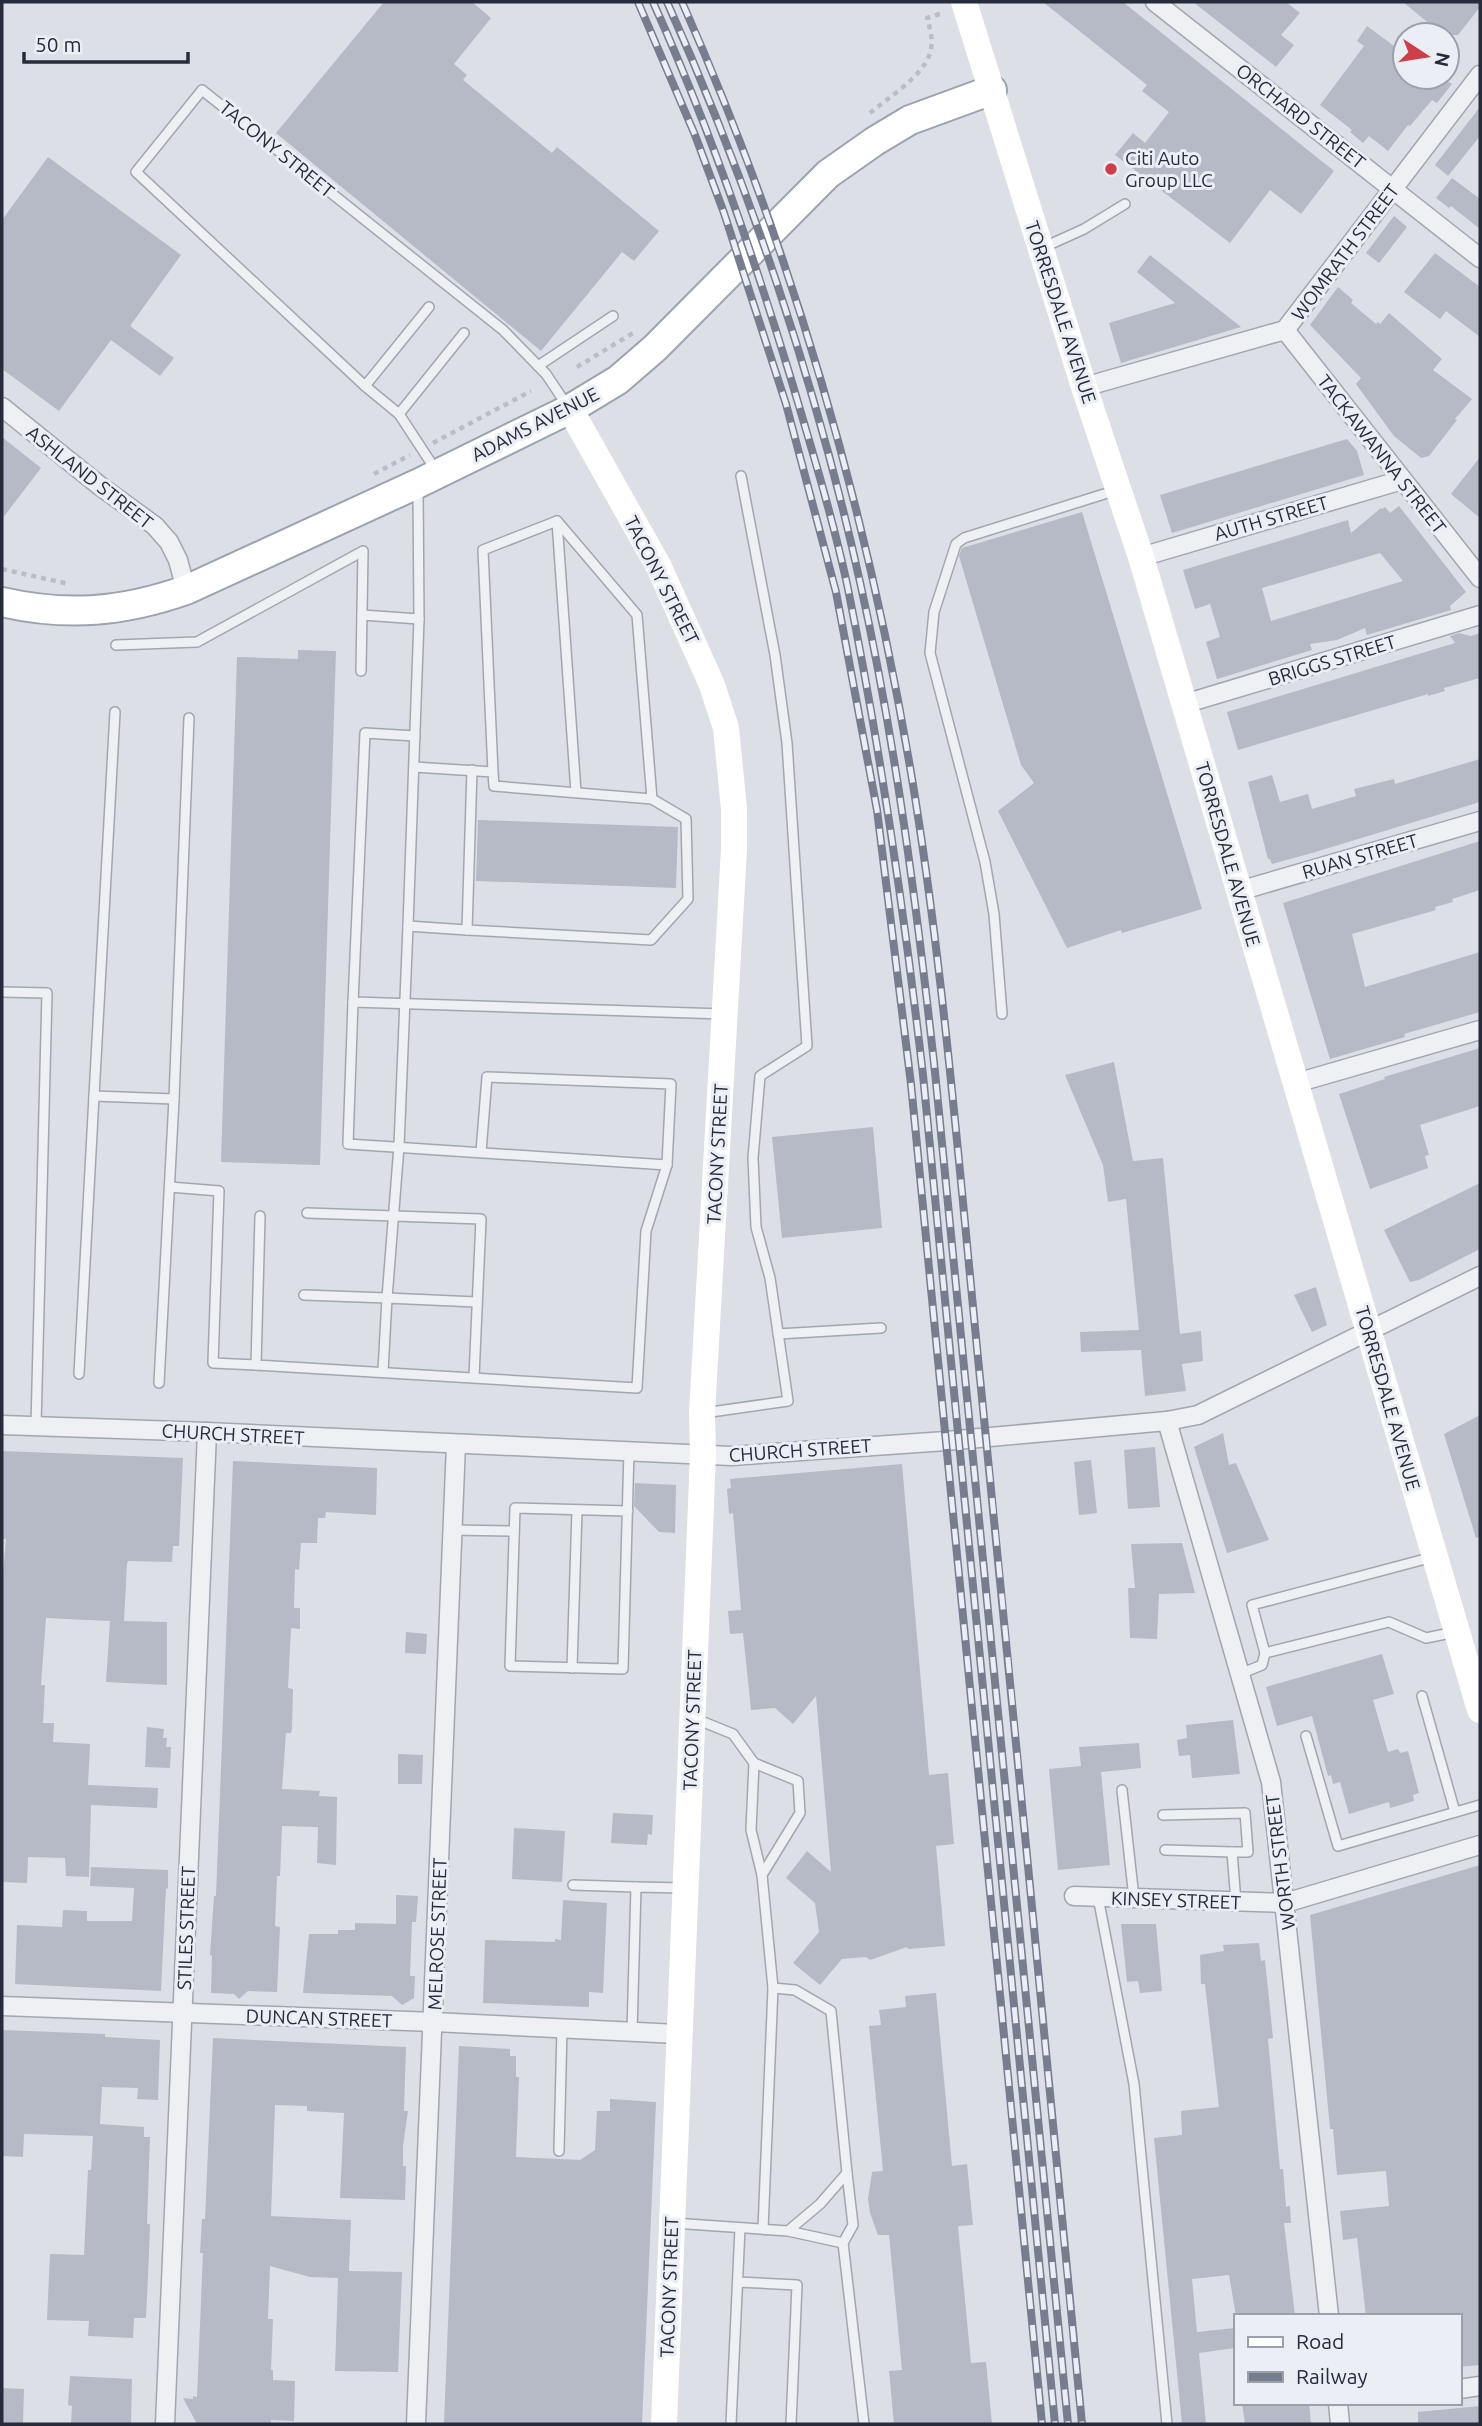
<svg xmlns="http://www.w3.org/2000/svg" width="1482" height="2426" font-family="Ubuntu,sans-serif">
  <rect width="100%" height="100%" fill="#dcdfe6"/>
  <!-- building -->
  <g fill="#b6bac6" fill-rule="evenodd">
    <path d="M 384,2 L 472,2 L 491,18 L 454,64 L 467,75 L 463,80 L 552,153 L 557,147 L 659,231 L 634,261 L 622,252 L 541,351 L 276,133 Z"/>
    <path d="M 1043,2 L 1123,2 L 1334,171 L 1301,214 L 1270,190 L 1230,243 L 1115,155 L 1133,133 L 1145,143 L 1169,112 L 1142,91 L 1147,85 Z"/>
    <path d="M 1193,2 L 1286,2 L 1300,13 L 1281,35 L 1294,45 L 1276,67 Z"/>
    <path d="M 1403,2 L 1480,2 L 1480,7 L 1458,35 L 1425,35 L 1432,26 Z"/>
    <path d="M 1367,26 L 1405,54 L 1405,77 L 1442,77 L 1452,84 L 1437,103 L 1432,100 L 1410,126 L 1408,125 L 1388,151 L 1369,136 L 1363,143 L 1350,132 L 1352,130 L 1320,105 L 1364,46 L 1357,41 Z"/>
    <path d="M 1480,107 L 1480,136 L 1448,176 L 1435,165 Z"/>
    <path d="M 48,157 L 181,255 L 130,326 L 174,358 L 160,376 L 111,340 L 59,411 L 2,369 L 2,220 Z"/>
    <path d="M 1452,178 L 1480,199 L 1480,229 L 1451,206 L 1449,208 L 1436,198 Z"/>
    <path d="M 1394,216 L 1407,227 L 1379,263 L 1366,253 Z"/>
    <path d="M 1435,253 L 1480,287 L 1480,337 L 1446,311 L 1440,319 L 1404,292 Z"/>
    <path d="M 1150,255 L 1241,327 L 1121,363 L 1109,323 L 1175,303 L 1137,272 Z"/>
    <path d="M 1338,287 L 1353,300 L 1351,303 L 1376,324 L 1378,322 L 1380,324 L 1389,313 L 1442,359 L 1433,370 L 1472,399 L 1455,419 L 1457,420 L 1429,456 L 1421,458 L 1394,436 L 1356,384 L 1361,378 L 1310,325 Z"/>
    <path d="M 2,437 L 41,468 L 2,519 Z"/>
    <path d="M 1347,439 L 1357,451 L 1364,475 L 1172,533 L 1160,495 Z"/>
    <path d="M 1480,457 L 1480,518 L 1451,494 Z"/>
    <path d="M 1399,506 L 1466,592 L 1450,606 L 1451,610 L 1367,635 L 1365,628 L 1337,640 L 1310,644 L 1312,650 L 1217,679 L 1206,642 L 1220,637 L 1210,604 L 1195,609 L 1183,570 L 1348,520 L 1351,533 L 1381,508 L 1382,509 L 1385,507 L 1390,513 ZM 1380,553 L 1403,581 L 1271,621 L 1262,588 Z"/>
    <path d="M 1082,512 L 1202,909 L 1122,933 L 1121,930 L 1067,948 L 998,811 L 1034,783 L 1021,765 L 959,556 L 962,548 Z"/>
    <path d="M 1459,633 L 1471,636 L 1480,633 L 1480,678 L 1444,688 L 1445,691 L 1428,696 L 1428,694 L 1238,750 L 1227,712 L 1455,643 L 1450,636 Z"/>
    <path d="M 298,650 L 336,651 L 320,1165 L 221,1162 L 237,657 L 298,659 Z"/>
    <path d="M 1480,759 L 1480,802 L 1312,853 L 1272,864 L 1270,859 L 1268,859 L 1248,782 L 1272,775 L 1280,802 L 1308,794 L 1312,809 L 1356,796 L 1354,789 L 1394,779 L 1395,784 Z"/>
    <path d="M 478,820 L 678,827 L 676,888 L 476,881 Z"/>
    <path d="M 1480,841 L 1480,890 L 1452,899 L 1453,902 L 1435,907 L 1436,910 L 1352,934 L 1365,987 L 1480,952 L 1480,1012 L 1404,1034 L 1405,1037 L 1330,1059 L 1283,903 Z"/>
    <path d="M 1480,1048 L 1480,1106 L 1420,1125 L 1429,1155 L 1425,1156 L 1428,1168 L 1370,1189 L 1339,1094 L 1385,1079 L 1384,1077 Z"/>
    <path d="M 1114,1062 L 1133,1161 L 1163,1158 L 1180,1334 L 1201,1331 L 1203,1361 L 1182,1364 L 1186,1391 L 1145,1396 L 1141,1350 L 1081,1352 L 1080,1332 L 1139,1330 L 1126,1199 L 1108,1202 L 1103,1165 L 1065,1075 Z"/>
    <path d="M 873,1127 L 882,1228 L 782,1238 L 772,1137 Z"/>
    <path d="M 1480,1183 L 1480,1249 L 1419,1280 L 1410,1282 L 1384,1230 Z"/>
    <path d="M 1316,1287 L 1327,1325 L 1312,1332 L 1294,1295 Z"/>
    <path d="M 1480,1415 L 1480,1537 L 1476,1538 L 1444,1434 Z"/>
    <path d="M 1223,1433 L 1229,1465 L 1236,1463 L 1269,1540 L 1227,1553 L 1194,1447 Z"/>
    <path d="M 1155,1447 L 1160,1507 L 1128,1509 L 1124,1450 Z"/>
    <path d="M 2,1451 L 183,1458 L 179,1546 L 173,1546 L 172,1562 L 128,1561 L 127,1564 L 124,1621 L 167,1622 L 167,1685 L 106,1682 L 110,1621 L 46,1618 L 41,1685 L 45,1685 L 43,1723 L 54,1723 L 53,1742 L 90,1744 L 88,1785 L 158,1788 L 157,1808 L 91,1805 L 89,1877 L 66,1876 L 65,1858 L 28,1857 L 27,1883 L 2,1882 L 2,1583 L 6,1539 L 2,1539 Z"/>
    <path d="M 1091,1460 L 1097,1513 L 1079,1515 L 1074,1462 Z"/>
    <path d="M 233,1461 L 377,1468 L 376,1515 L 326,1512 L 325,1518 L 318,1518 L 317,1543 L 301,1543 L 299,1570 L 295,1569 L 294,1608 L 300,1608 L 300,1629 L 291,1628 L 288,1688 L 293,1689 L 292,1729 L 291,1733 L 286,1733 L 282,1789 L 320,1791 L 319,1796 L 337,1797 L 336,1865 L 317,1863 L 318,1827 L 282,1826 L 280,1876 L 277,1876 L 275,1926 L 280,1927 L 277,1992 L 248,1991 L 239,1999 L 234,1994 L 211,1993 L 212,1956 L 210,1955 L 214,1896 L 216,1896 Z"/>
    <path d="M 902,1464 L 929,1775 L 948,1773 L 953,1833 L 954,1844 L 936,1846 L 945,1946 L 908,1949 L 907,1947 L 870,1960 L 866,1957 L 842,1959 L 820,1985 L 793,1963 L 819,1932 L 815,1903 L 786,1878 L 807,1851 L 831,1872 L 816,1696 L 793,1724 L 775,1708 L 751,1710 L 743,1633 L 730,1634 L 728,1611 L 741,1610 L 733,1513 L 729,1514 L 727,1489 L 731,1488 L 730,1479 Z"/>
    <path d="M 635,1483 L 676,1485 L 675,1533 L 659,1532 L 634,1506 Z"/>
    <path d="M 1182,1543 L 1195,1593 L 1159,1594 L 1157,1639 L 1130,1638 L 1128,1588 L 1135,1588 L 1131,1544 Z"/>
    <path d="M 406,1632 L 427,1634 L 426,1654 L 405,1653 Z"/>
    <path d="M 1382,1654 L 1394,1694 L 1373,1700 L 1388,1752 L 1398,1749 L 1400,1753 L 1408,1751 L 1419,1793 L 1413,1795 L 1414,1801 L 1390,1808 L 1389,1802 L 1349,1814 L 1340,1782 L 1333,1784 L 1331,1775 L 1328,1776 L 1312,1716 L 1277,1726 L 1266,1687 Z"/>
    <path d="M 1233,1720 L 1240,1774 L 1192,1778 L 1190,1755 L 1179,1756 L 1177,1740 L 1187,1738 L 1186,1725 Z"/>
    <path d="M 147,1727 L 164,1729 L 163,1738 L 167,1738 L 166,1747 L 171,1747 L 170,1768 L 145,1767 Z"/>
    <path d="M 1139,1743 L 1141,1768 L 1101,1772 L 1110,1865 L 1058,1870 L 1049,1769 L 1081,1766 L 1079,1747 Z"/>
    <path d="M 398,1754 L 423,1755 L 422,1784 L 398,1784 Z"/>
    <path d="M 613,1813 L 653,1815 L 652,1835 L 648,1834 L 647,1845 L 611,1843 Z"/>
    <path d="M 514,1828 L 565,1831 L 562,1882 L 512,1879 Z"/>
    <path d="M 1480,1865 L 1480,2365 L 1459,2367 L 1459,2316 L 1366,2316 L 1357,2238 L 1343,2240 L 1340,2211 L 1389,2206 L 1386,2171 L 1337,2175 L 1333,2129 L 1330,2129 L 1310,1915 Z"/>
    <path d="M 91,1867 L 168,1870 L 168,1889 L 166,1888 L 161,1991 L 15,1984 L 17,1925 L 62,1927 L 63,1910 L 87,1911 L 87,1921 L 132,1921 L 134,1888 L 90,1886 Z"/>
    <path d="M 396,1895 L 418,1896 L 416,1922 L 412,1922 L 410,1976 L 415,1976 L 414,1998 L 402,2005 L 392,1996 L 303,1993 L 309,1934 L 338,1934 L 338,1930 L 355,1930 L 355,1923 L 396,1924 Z"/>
    <path d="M 563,1900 L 607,1903 L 603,1993 L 589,1992 L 589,2007 L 483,2003 L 485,1940 L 555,1942 L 555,1939 L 561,1940 Z"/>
    <path d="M 1121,1924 L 1156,1924 L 1162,1991 L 1140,1993 L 1138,1981 L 1127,1982 Z"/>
    <path d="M 1259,1943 L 1261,1961 L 1265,1960 L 1273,2038 L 1268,2039 L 1280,2169 L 1283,2169 L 1286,2207 L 1290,2206 L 1291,2223 L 1284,2223 L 1295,2316 L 1236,2316 L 1229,2275 L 1192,2279 L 1197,2332 L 1235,2328 L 1235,2348 L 1199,2353 L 1206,2424 L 1182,2424 L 1154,2138 L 1182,2135 L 1181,2111 L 1219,2107 L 1205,1984 L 1201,1984 L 1200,1955 L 1224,1951 L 1223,1945 Z"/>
    <path d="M 936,1993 L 952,2166 L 967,2164 L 973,2225 L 958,2226 L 971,2363 L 986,2362 L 992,2424 L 894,2424 L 889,2371 L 902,2370 L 889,2235 L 878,2235 L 870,2213 L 868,2199 L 872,2172 L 883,2171 L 869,2026 L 881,2025 L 879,2010 L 906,2007 L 905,1996 Z"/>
    <path d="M 2,2030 L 105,2034 L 105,2037 L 160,2040 L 158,2100 L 137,2099 L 138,2088 L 102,2087 L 100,2124 L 144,2127 L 144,2137 L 150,2137 L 147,2224 L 150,2224 L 149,2254 L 146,2318 L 134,2318 L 133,2338 L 88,2336 L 89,2321 L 47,2320 L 50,2254 L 84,2255 L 88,2170 L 91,2170 L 93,2136 L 24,2134 L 23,2157 L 2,2156 Z"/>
    <path d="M 213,2038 L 406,2047 L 404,2111 L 408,2111 L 403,2146 L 403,2166 L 406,2166 L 405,2200 L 340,2198 L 344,2113 L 307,2111 L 307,2106 L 275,2105 L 271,2216 L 351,2220 L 349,2271 L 402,2272 L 398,2372 L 335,2371 L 338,2278 L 310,2277 L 270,2266 L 268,2319 L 273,2319 L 271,2370 L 273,2370 L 273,2380 L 295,2381 L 294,2421 L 271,2420 L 271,2424 L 197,2424 L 183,2398 L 193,2399 L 193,2396 L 197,2397 L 203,2253 L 200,2253 L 202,2219 L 205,2219 Z"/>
    <path d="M 459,2046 L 510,2049 L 510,2056 L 516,2056 L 516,2077 L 519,2077 L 516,2157 L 580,2160 L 595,2150 L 597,2111 L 610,2111 L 610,2099 L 656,2102 L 642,2424 L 444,2424 Z"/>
    <path d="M 70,2376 L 132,2379 L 131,2424 L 71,2424 L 72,2406 L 68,2405 Z"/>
    <path d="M 2,2388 L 24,2389 L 23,2424 L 2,2424 Z"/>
    <path d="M 1242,2403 L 1309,2403 L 1311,2424 L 1245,2424 Z"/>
    <path d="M 1480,2406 L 1480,2424 L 1418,2424 L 1418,2412 Z"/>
  </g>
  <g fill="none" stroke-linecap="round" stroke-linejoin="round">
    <!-- lane casing -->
    <g stroke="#a2a6b0" stroke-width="12">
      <g id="lane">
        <path d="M 1042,248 L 1084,229 L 1125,204"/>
        <path d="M 429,307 L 365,386 L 136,172 L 202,90 L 503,330 L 546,374 L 568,407"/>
        <path d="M 538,366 L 613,316"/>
        <path d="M 365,386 L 399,414 L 437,472"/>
        <path d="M 399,414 L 464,333"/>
        <path d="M 557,521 L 576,792"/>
        <path d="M 362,615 L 419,619"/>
        <path d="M 116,645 L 197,642 L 363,551 L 361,671"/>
        <path d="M 115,712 L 94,1096 L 174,1099"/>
        <path d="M 415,736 L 365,733 L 353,1002 L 723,1014"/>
        <path d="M 414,767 L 493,772 L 494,786 L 652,799 L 637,615 L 557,521 L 483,550 L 493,772"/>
        <path d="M 472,770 L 467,930 L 651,940 L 688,899 L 686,819 L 652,799"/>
        <path d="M 408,926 L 467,930"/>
        <path d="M 2,992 L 47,993 L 36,1426"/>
        <path d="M 1002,1014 L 994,914 L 985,862 L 930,653 L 934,612 L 956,544 L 964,538 L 1117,490"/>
        <path d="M 481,1152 L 487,1077 L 671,1084 L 667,1165"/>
        <path d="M 170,1187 L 219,1191 L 213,1363 L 256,1365"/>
        <path d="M 307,1213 L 481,1219 L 474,1377"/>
        <path d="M 260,1216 L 256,1365 L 637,1388 L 646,1231 L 667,1165 L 348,1144 L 353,1002"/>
        <path d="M 304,1295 L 387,1298 L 399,1146 L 408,926 L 419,619 L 418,489"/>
        <path d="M 778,1334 L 881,1328"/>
        <path d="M 383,1371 L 387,1298 L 476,1302"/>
        <path d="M 79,1374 L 94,1096"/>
        <path d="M 159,1383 L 174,1099 L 189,718"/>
        <path d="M 704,1413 L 788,1401 L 770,1278 L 756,1227 L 753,1158 L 760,1076 L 807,1046 L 787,743 L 775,655 L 741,476"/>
        <path d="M 628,1511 L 515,1508 L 510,1666 L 623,1669 L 629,1451"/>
        <path d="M 453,1530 L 514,1531"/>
        <path d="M 1265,1653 L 1389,1622 L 1426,1638 L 1455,1632"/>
        <path d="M 572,1668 L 577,1510"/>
        <path d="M 1240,1674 L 1262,1665 L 1265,1653 L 1252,1605 L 1433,1557"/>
        <path d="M 1422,1696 L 1455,1812"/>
        <path d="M 696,1719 L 733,1734 L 754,1763 L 798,1781 L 800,1813 L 762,1875 L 773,1988 L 795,1990 L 831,2011 L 847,2173"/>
        <path d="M 1306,1736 L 1338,1846 L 1480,1805"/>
        <path d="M 754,1763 L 751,1830 L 762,1875"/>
        <path d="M 1122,1790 L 1134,1898"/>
        <path d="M 1163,1815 L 1245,1813 L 1248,1852 L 1232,1852 L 1236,1902"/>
        <path d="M 1165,1850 L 1232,1852"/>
        <path d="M 573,1885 L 636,1887"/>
        <path d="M 1098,1897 L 1134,2084 L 1167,2424"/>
        <path d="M 632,2032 L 636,1887 L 683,1888"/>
        <path d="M 559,2151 L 562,2028"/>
        <path d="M 673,2223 L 788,2231 L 843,2243 L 853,2225 L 847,2173 L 820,2204 L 788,2231"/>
        <path d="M 763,2229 L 773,1988"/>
        <path d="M 843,2243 L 864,2424"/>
        <path d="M 738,2282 L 797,2285 L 791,2424"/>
        <path d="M 731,2424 L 740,2228"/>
      </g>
    </g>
    <!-- street casing -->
    <g stroke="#a2a6b0" stroke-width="21">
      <g id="street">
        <path d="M 1155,2 L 1480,258"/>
        <path d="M 1285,330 L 1480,578"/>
        <path d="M 1084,387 L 1285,330 L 1480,75"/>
        <path d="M 2,407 L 100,486 L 155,526 L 169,542 L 178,560 L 186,590"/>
        <path d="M 1141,557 L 1402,480"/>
        <path d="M 1184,704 L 1480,615"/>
        <path d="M 1239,891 L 1480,821"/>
        <path d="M 1296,1083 L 1480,1030"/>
        <path d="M 1167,1421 L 1271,1782 L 1329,2316"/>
        <path d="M 2,1425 L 207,1432 L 731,1456 L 946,1441 L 1167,1421 L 1198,1415 L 1480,1276"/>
        <path d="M 1074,1896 L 1285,1903 L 1480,1845"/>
        <path d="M 2,2006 L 434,2022 L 678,2034"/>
        <path d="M 1459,2389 L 1480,2386"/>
        <path d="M 1338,2403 L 1340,2424"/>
        <path d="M 165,2424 L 207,1432"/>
        <path d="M 416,2424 L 456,1444"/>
      </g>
    </g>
    <!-- primary casing -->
    <g stroke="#9ba2b1" stroke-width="32">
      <path id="primary" d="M 2,602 C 68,617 123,612 186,590 L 417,484 L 570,409 L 618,380 L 655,348 L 828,174 L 875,141 L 910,120 L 992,90"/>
    </g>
    <!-- path -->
    <g stroke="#babdc4" stroke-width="4.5" stroke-dasharray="5 5" stroke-linecap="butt">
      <path d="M 870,113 C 887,99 921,77 929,56 C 934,44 931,31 927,18 L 943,13"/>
      <path d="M 577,367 L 633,333"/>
      <path d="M 433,443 L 531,391"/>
      <path d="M 374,474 L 410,455"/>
      <path d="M 2,569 L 69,584"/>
    </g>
    <!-- lane -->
    <use href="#lane" stroke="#eef0f4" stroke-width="9"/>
    <!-- street -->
    <use href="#street" stroke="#eef0f4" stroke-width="18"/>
    <!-- secondary -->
    <g stroke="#fff" stroke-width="26">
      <path d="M 964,2 L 1084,387 L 1141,557 L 1480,1710"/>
      <path d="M 570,409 L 659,567 L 712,685 L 726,728 L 734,809 L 734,849 L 702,1413 L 703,1454 L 664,2424"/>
    </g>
    <!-- primary -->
    <use href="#primary" stroke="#fff" stroke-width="28"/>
    <!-- rail casing -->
    <g stroke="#757d8f" stroke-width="8">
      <g id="rail">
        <path d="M 638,2 L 695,135 L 724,213 L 786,404 L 836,592 L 877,810 L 911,1084 L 1042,2424"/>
        <path d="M 653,2 C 708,124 752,250 791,379 C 811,447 832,515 847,584 C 880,746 904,910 923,1075 L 1055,2424"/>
        <path d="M 667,2 C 749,184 817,387 860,582 C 896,744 917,908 935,1072 L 1068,2424"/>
        <path d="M 682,2 C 794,254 871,524 915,797 C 946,992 961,1191 981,1388 C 1016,1733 1048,2079 1082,2424"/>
      </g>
    </g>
    <!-- rail -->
    <use href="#rail" stroke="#ebeef4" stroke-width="5" stroke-dasharray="16" stroke-linecap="butt"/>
  </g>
  <!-- markers -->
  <circle fill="#cc3f47" stroke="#ebeef4" stroke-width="2.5" cx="1111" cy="169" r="7"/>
  <g text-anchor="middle" stroke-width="6" stroke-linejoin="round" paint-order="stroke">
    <!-- street labels -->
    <g font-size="19" fill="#262c3c" stroke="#ebeef4">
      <text transform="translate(1301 116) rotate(38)" y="7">ORCHARD STREET</text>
      <text transform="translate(277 149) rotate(39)" y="7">TACONY STREET</text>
      <text transform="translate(1345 252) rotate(-53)" y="7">WOMRATH STREET</text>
      <text transform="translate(1061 312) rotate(72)" y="7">TORRESDALE AVENUE</text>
      <text transform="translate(535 424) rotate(-27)" y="7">ADAMS AVENUE</text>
      <text transform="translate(1382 454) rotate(52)" y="7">TACKAWANNA STREET</text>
      <text transform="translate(90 477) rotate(38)" y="7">ASHLAND STREET</text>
      <text transform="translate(1271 518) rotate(-16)" y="7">AUTH STREET</text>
      <text transform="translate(662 580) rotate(63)" y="7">TACONY STREET</text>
      <text transform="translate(1332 660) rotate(-17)" y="7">BRIGGS STREET</text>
      <text transform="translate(1228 854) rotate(74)" y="7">TORRESDALE AVENUE</text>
      <text transform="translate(1360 856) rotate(-16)" y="7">RUAN STREET</text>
      <text transform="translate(717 1154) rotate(-87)" y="7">TACONY STREET</text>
      <text transform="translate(1388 1398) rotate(74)" y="7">TORRESDALE AVENUE</text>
      <text transform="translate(233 1434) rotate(3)" y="7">CHURCH STREET</text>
      <text transform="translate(800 1450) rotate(-4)" y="7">CHURCH STREET</text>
      <text transform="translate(692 1720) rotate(-88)" y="7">TACONY STREET</text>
      <text transform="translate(1280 1862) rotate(-97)" y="7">WORTH STREET</text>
      <text transform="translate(1176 1900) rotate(2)" y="7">KINSEY STREET</text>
      <text transform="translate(186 1928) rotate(-88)" y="7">STILES STREET</text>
      <text transform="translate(437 1934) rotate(-88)" y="7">MELROSE STREET</text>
      <text transform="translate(319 2018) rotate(2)" y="7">DUNCAN STREET</text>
      <text transform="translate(669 2287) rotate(-88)" y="7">TACONY STREET</text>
    </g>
    <!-- poi labels -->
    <g font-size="19" fill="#262c3c" stroke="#ebeef4" text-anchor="start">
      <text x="1125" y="165">Citi Auto<tspan x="1125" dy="22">Group LLC</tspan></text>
    </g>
  </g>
  <!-- border -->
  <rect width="1482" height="2426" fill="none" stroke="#262c3c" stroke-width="7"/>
  <!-- legend -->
  <rect x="1234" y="2314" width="228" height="91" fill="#ebeef4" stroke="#9ca0aa" stroke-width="2"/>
  <rect x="1248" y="2337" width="35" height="10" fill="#ffffff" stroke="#9ca0aa" stroke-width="2"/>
  <text x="1296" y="2349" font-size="21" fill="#262c3c">Road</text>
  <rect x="1248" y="2372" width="35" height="10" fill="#757d8f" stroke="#9ca0aa" stroke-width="2"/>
  <text x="1296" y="2384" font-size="21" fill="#262c3c">Railway</text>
  <!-- north arrow -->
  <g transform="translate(1426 56) rotate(102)"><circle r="33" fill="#ebeef4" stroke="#9ca0aa" stroke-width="2"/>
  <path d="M0-5L12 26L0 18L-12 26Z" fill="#cc3f47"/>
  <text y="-10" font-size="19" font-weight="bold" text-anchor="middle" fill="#262c3c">N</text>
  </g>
  <!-- scale -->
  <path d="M24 52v10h164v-10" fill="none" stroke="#262c3c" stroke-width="3.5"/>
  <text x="35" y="52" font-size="21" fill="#262c3c" stroke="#ebeef4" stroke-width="5" paint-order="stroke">50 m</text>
</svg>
